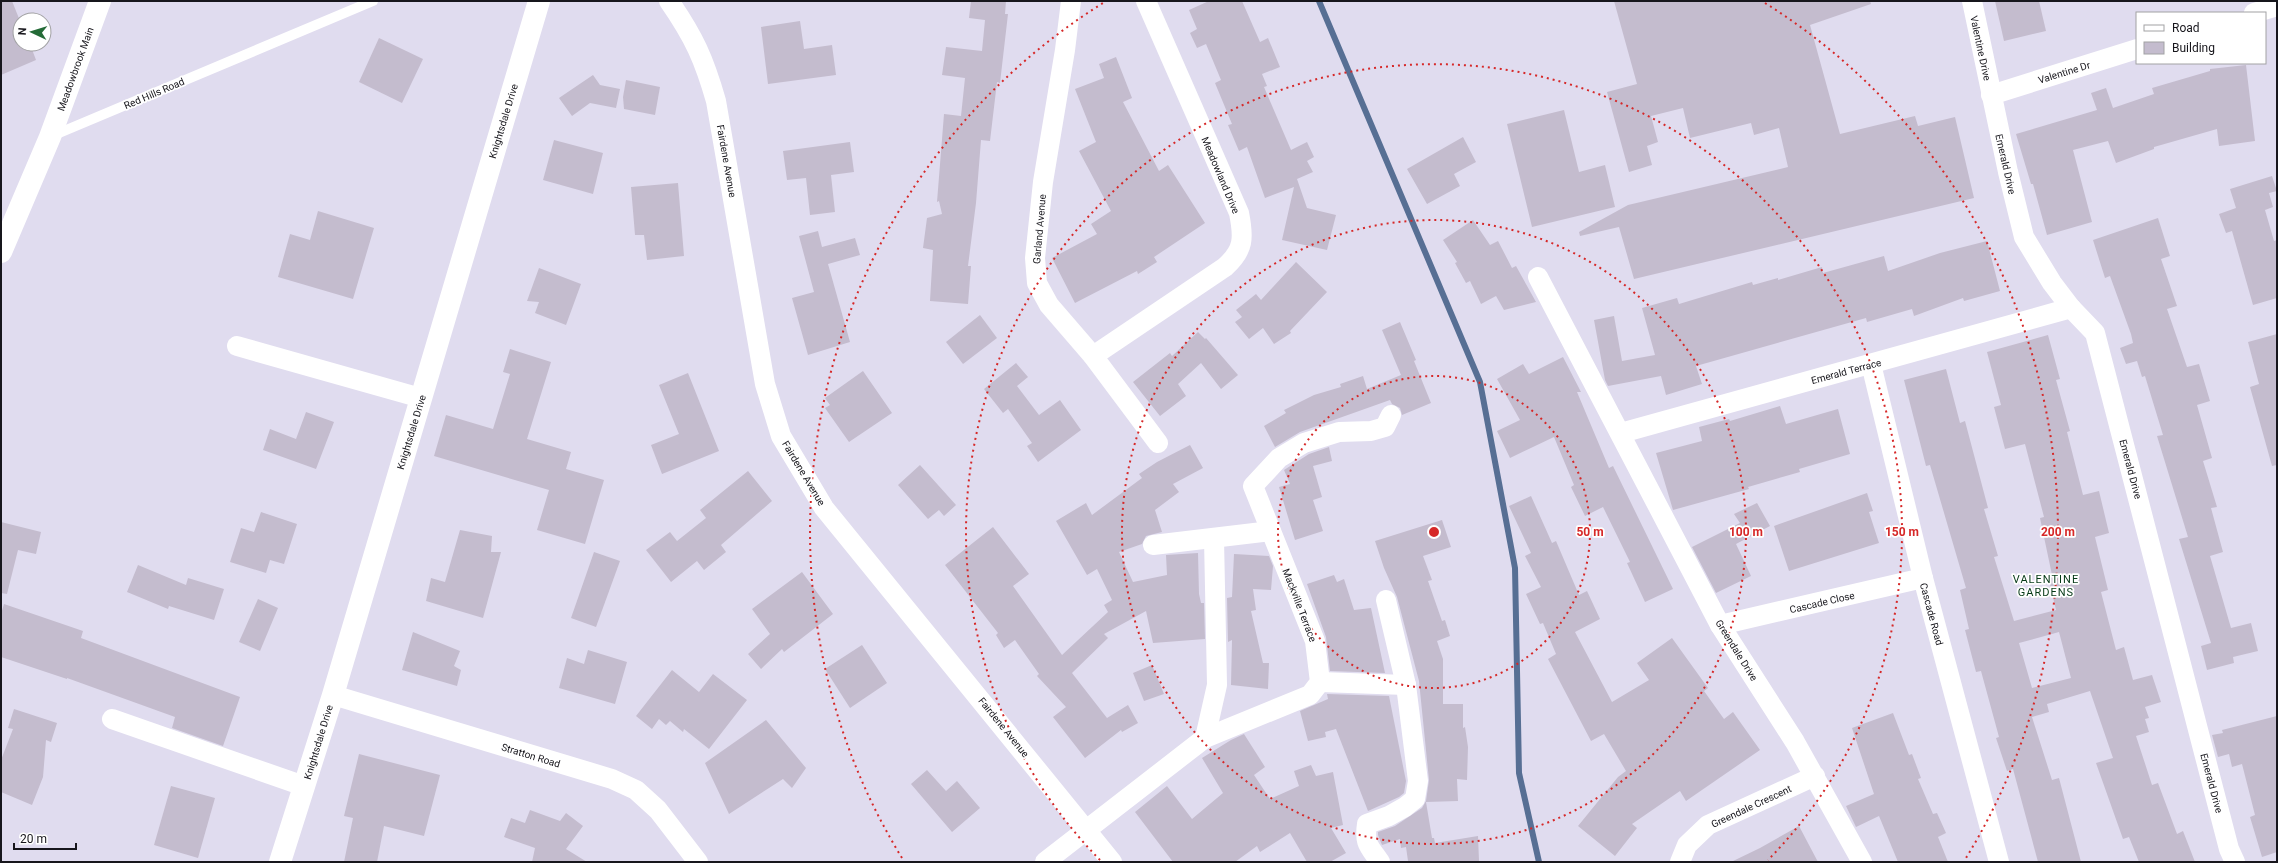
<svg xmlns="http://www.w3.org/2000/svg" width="2278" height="863" font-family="Roboto,sans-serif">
  <rect width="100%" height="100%" fill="#e0dcef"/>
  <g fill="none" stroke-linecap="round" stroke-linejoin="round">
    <!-- stream -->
    <path stroke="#576f94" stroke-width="6" d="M 1319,1 L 1480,382 L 1515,568 L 1519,773 L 1539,862"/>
  </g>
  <!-- building -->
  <g fill="#c4bcce" fill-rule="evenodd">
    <path d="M 1,1 L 12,1 L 20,21 L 20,44 L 30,44 L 36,60 L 1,75 Z"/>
    <path d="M 971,1 L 1006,1 L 1005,14 L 1008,14 L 1000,83 L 997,82 L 990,141 L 981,140 L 976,203 L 968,266 L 971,266 L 968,304 L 930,301 L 933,250 L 923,248 L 927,218 L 942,214 L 939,201 L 937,202 L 944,114 L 961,116 L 965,78 L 942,75 L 946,47 L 982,51 L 985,20 L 969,18 Z"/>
    <path d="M 1209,1 L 1242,1 L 1260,42 L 1268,38 L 1280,67 L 1262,74 L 1267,86 L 1264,87 L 1291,150 L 1307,142 L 1314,157 L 1307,161 L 1313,172 L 1297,179 L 1307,208 L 1336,215 L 1327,250 L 1282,240 L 1294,187 L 1265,198 L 1247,147 L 1239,151 L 1228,125 L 1232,124 L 1215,83 L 1221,80 L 1206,44 L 1197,48 L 1190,33 L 1197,29 L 1189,10 Z"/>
    <path d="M 1614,1 L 1870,1 L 1871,4 L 1810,25 L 1840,134 L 1915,116 L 1918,126 L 1955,117 L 1974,198 L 1634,279 L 1619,227 L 1580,236 L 1579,232 L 1628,205 L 1788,167 L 1779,128 L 1754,135 L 1751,123 L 1690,138 L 1683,108 L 1651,116 L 1658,142 L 1647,146 L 1652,165 L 1629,172 L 1607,92 L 1637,84 Z"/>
    <path d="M 1995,1 L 2039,1 L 2046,31 L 2004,41 Z"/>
    <path d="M 800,21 L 804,49 L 832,45 L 836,75 L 768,84 L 761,27 Z"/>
    <path d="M 379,38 L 423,59 L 402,103 L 359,82 Z"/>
    <path d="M 1116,57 L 1132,98 L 1123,102 L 1159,171 L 1168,165 L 1205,223 L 1154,257 L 1157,262 L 1138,274 L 1137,271 L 1075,303 L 1052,258 L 1097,234 L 1091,224 L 1111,211 L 1079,151 L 1096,142 L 1075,89 L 1104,78 L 1099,64 Z"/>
    <path d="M 2246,65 L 2255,141 L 2219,146 L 2217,129 L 2154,147 L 2154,149 L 2116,163 L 2108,141 L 2073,150 L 2092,222 L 2047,235 L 2033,184 L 2031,184 L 2016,134 L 2097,110 L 2091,93 L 2106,88 L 2113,108 L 2154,94 L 2152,88 L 2210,71 L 2210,69 Z"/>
    <path d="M 593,75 L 600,85 L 620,89 L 616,108 L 590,103 L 572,116 L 559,98 Z"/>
    <path d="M 626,80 L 660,87 L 655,115 L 624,109 L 623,97 Z"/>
    <path d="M 1564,110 L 1579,172 L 1605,165 L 1615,207 L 1532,227 L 1507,124 Z"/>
    <path d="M 1463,137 L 1476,162 L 1454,174 L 1460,186 L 1427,204 L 1407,169 Z"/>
    <path d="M 554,140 L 603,153 L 593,194 L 543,180 Z"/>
    <path d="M 850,142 L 854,172 L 831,175 L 835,212 L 810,215 L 806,178 L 787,180 L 783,151 Z"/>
    <path d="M 2272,176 L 2277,191 L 2269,193 L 2273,207 L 2265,210 L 2274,241 L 2277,240 L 2277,298 L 2253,305 L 2232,231 L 2226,233 L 2219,214 L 2236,208 L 2230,189 Z"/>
    <path d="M 678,183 L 684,256 L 647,260 L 644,235 L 635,235 L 631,187 Z"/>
    <path d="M 318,211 L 374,228 L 353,299 L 278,277 L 290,234 L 310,240 Z"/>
    <path d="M 2158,218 L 2170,256 L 2161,259 L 2177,306 L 2167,309 L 2187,367 L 2199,364 L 2210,401 L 2197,405 L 2212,458 L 2203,461 L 2217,507 L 2211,508 L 2223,552 L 2210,556 L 2231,628 L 2251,623 L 2258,651 L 2233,657 L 2234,663 L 2207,670 L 2201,646 L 2211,643 L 2179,539 L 2188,537 L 2157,436 L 2163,435 L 2145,376 L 2142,377 L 2137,361 L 2126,364 L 2120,348 L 2133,343 L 2131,334 L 2110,276 L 2105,278 L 2093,240 Z"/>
    <path d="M 1473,220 L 1490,245 L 1498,241 L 1512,268 L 1516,266 L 1536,302 L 1504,310 L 1496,296 L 1481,304 L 1470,281 L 1466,283 L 1455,263 L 1457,262 L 1443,240 Z"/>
    <path d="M 818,231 L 822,247 L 855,238 L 860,255 L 828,264 L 850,342 L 808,355 L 792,298 L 814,292 L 799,236 Z"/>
    <path d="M 1987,241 L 2000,291 L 1964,301 L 1963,298 L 1914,316 L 1912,309 L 1867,322 L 1866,318 L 1696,366 L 1702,384 L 1666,395 L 1661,376 L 1608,386 L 1605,380 L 1594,320 L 1614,316 L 1622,361 L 1655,355 L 1642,308 L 1677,298 L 1679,304 L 1752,282 L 1753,285 L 1778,278 L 1778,280 L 1822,267 L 1823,273 L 1884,256 L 1888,271 L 1940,253 Z"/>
    <path d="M 1296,262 L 1327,292 L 1290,331 L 1291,333 L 1274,344 L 1263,328 L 1249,339 L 1235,322 L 1242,317 L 1236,310 L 1256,294 L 1261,300 Z"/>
    <path d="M 539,268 L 581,284 L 566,325 L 535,313 L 539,302 L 527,301 Z"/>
    <path d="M 980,315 L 997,338 L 963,364 L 946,342 Z"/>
    <path d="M 1400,322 L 1416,360 L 1414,361 L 1431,403 L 1402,415 L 1400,408 L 1392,404 L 1390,400 L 1300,432 L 1275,447 L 1264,426 L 1286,413 L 1284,410 L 1314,395 L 1341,387 L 1340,384 L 1363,376 L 1367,389 L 1401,375 L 1382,330 Z"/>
    <path d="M 1198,332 L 1205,339 L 1206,338 L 1238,375 L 1221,389 L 1201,363 L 1178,384 L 1186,396 L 1160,416 L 1133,382 L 1170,353 L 1172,356 Z"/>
    <path d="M 2277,334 L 2277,465 L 2272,466 L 2250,387 L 2259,384 L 2248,342 Z"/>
    <path d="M 2048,335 L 2060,379 L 2056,380 L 2070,431 L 2067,432 L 2083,495 L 2099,491 L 2109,533 L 2095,537 L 2108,590 L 2101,592 L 2116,650 L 2124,647 L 2133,680 L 2152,675 L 2161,702 L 2145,707 L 2149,718 L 2145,719 L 2149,732 L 2136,736 L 2152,785 L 2158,783 L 2177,834 L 2183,831 L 2195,862 L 2139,862 L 2129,837 L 2123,839 L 2096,763 L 2113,758 L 2090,691 L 2047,704 L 2049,712 L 2032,717 L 2052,780 L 2059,778 L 2081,862 L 2038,862 L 2013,769 L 2007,771 L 1996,738 L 1999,737 L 1981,671 L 1976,672 L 1965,630 L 1969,629 L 1960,590 L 1966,588 L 1930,465 L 1926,466 L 1904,380 L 1946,369 L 1960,423 L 1965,421 L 1988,508 L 1984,509 L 1998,556 L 1994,557 L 2014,621 L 2056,610 L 2048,576 L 2052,575 L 2040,518 L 2044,517 L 2025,444 L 2005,449 L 1994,407 L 2001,405 L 1987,352 ZM 2059,632 L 2071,678 L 2032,688 L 2019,643 Z"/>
    <path d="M 510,349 L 551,362 L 527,439 L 571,452 L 566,469 L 604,480 L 585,544 L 537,530 L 549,490 L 434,456 L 446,415 L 493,429 L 510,374 L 503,372 Z"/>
    <path d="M 1563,357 L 1581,392 L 1577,392 L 1609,468 L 1613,466 L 1673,589 L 1645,602 L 1627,563 L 1630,562 L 1603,507 L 1585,516 L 1571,487 L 1574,485 L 1554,437 L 1510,458 L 1497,431 L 1520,420 L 1497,379 L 1523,364 L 1529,374 Z"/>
    <path d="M 1016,363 L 1028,377 L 1017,386 L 1039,415 L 1060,400 L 1081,430 L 1038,462 L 1027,446 L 1032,443 L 1008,409 L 1003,413 L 984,389 Z"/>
    <path d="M 863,371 L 892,413 L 849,442 L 825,408 L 830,405 L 825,398 Z"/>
    <path d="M 688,373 L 719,451 L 662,474 L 651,445 L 679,434 L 659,385 Z"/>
    <path d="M 1780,406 L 1786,424 L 1838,409 L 1850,454 L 1799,469 L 1800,472 L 1748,487 L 1749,489 L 1673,510 L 1656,453 L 1702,441 L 1699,427 L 1729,419 L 1730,421 Z"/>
    <path d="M 306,412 L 334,422 L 316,469 L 263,450 L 270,429 L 296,439 Z"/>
    <path d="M 1190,445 L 1203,468 L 1173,484 L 1179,492 L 1155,510 L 1162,532 L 1146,536 L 1142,544 L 1119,552 L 1133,582 L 1167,575 L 1166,555 L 1198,553 L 1199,594 L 1201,603 L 1204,603 L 1205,639 L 1153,643 L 1146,611 L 1104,634 L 1108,638 L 1072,673 L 1107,718 L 1128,705 L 1138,723 L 1122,732 L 1121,730 L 1085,758 L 1053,717 L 1066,707 L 1037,676 L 1039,674 L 1015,640 L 1004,648 L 996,635 L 998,633 L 945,565 L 993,527 L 1029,574 L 1013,586 L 1062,655 L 1108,612 L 1104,605 L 1112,600 L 1097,569 L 1087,575 L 1056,521 L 1086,503 L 1092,515 L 1142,478 L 1139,474 L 1157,462 Z"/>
    <path d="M 1329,447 L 1332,461 L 1313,466 L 1322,497 L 1313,500 L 1323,531 L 1295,540 L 1279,487 L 1290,484 L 1284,470 L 1309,454 Z"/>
    <path d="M 920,465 L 956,505 L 944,516 L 939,510 L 928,519 L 898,485 Z"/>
    <path d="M 748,471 L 772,501 L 721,545 L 726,552 L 704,570 L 697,561 L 671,582 L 646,550 L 670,532 L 677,541 L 706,518 L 700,510 Z"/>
    <path d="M 1867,493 L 1873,511 L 1869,512 L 1879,543 L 1789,571 L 1774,526 Z"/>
    <path d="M 1531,496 L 1552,543 L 1556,541 L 1579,595 L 1587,591 L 1600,619 L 1575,632 L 1612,702 L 1649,680 L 1637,663 L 1672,638 L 1708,688 L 1704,691 L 1724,719 L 1733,712 L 1760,750 L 1686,801 L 1680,791 L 1632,824 L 1637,828 L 1615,856 L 1578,826 L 1618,777 L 1626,771 L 1604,734 L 1591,741 L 1548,659 L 1556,654 L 1543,623 L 1540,624 L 1526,594 L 1541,587 L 1525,556 L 1531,553 L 1509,506 Z"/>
    <path d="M 1757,503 L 1770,526 L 1736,544 L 1751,576 L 1716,593 L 1692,547 L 1740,523 L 1734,514 Z"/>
    <path d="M 261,512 L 297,524 L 284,564 L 270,560 L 266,573 L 230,562 L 241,528 L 254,532 Z"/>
    <path d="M 1442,520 L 1451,547 L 1423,556 L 1432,580 L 1428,581 L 1442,621 L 1445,620 L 1450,636 L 1437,641 L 1443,659 L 1443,704 L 1463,704 L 1463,728 L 1465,727 L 1468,747 L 1467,780 L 1457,779 L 1458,801 L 1426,802 L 1432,838 L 1434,838 L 1435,843 L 1478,836 L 1479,861 L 1408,861 L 1406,847 L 1401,848 L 1400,839 L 1382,845 L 1378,835 L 1378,832 L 1395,826 L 1422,808 L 1426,801 L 1429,780 L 1419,681 L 1397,597 L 1384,568 L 1375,541 Z"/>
    <path d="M 1,522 L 41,532 L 36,554 L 18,550 L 7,594 L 1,593 Z"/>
    <path d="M 460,530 L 492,536 L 491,552 L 501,552 L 483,618 L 426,601 L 431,578 L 445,582 Z"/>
    <path d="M 594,552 L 620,561 L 596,627 L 571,618 Z"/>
    <path d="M 1234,554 L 1269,556 L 1273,566 L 1271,590 L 1253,589 L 1256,610 L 1251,611 L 1263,663 L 1269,663 L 1268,689 L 1231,685 L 1232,640 L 1228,642 L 1227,598 L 1232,597 Z"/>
    <path d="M 138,565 L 186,585 L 188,578 L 224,589 L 214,620 L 169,606 L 168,609 L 127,592 Z"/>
    <path d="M 802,572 L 833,614 L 784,652 L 782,649 L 761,669 L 748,654 L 770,634 L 752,609 Z"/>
    <path d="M 1334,575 L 1337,582 L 1344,579 L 1354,610 L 1371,608 L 1385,673 L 1330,671 L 1326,637 L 1307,584 Z"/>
    <path d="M 258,599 L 278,608 L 260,651 L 239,642 Z"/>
    <path d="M 4,604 L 83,631 L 81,638 L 240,697 L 223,746 L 172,728 L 175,717 L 67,678 L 67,679 L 1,657 L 1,614 Z"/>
    <path d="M 413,632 L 460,651 L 454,666 L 461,670 L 457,686 L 402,670 Z"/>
    <path d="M 862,645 L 887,683 L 850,708 L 825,669 Z"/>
    <path d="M 588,650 L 627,662 L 615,704 L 559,688 L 567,658 L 584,664 Z"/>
    <path d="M 1152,665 L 1164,694 L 1144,701 L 1133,673 Z"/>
    <path d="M 672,670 L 699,692 L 713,674 L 747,700 L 709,749 L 684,729 L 683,732 L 670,721 L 666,725 L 659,719 L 652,729 L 636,716 Z"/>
    <path d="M 1327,694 L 1389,696 L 1406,781 L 1404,793 L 1399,797 L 1368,811 L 1336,729 L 1325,732 L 1326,737 L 1308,741 L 1300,711 L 1328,699 Z"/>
    <path d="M 14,709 L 57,723 L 51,742 L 46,740 L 43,777 L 32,805 L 1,792 L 1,760 L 13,729 L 8,728 Z"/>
    <path d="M 1893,713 L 1909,755 L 1912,754 L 1921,778 L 1918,779 L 1933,814 L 1937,813 L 1946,833 L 1938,837 L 1948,862 L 1898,862 L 1879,816 L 1856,827 L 1846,806 L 1874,794 L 1852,728 Z"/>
    <path d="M 2277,716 L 2277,852 L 2262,857 L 2250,817 L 2255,815 L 2242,764 L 2232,767 L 2229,754 L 2218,757 L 2212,735 L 2223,733 L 2222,730 Z"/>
    <path d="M 766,720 L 806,768 L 792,788 L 783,779 L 729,814 L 705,763 Z"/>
    <path d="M 1244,734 L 1265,767 L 1254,775 L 1270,799 L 1299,786 L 1294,771 L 1311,765 L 1316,776 L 1333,772 L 1343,825 L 1331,828 L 1346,853 L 1330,862 L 1307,862 L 1290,833 L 1260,852 L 1257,846 L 1235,862 L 1173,862 L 1135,812 L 1167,786 L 1192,819 L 1223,793 L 1202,758 L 1231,740 Z"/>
    <path d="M 359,754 L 440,775 L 424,836 L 384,826 L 377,862 L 344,862 L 353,818 L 344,816 Z"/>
    <path d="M 927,770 L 946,791 L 957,781 L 980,808 L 952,832 L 911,784 Z"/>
    <path d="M 171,786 L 215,798 L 198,858 L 154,845 Z"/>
    <path d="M 530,810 L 560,821 L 566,813 L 583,826 L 566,849 L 587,862 L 532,862 L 535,848 L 504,837 L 511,818 L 525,823 Z"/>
    <path d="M 1799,826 L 1818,862 L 1731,862 L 1760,848 Z"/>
  </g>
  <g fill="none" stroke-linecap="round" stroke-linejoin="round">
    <!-- lane -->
    <path stroke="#fff" stroke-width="10" d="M 52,136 L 373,1"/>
    <!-- street -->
    <g stroke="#fff" stroke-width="20">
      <path d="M 669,1 C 694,37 704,59 716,101 L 765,384 L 781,436 L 824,508 L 1112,862"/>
      <path d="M 1071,1 L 1065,50 L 1043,182 L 1035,258 L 1037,283 L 1049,305 L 1093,356 L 1158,443"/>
      <path d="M 1972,1 L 2008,172 L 2024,237 L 2052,283 L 2071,308 L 2095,333 L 2229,849 L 2235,862"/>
      <path d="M 2254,13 L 2277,6"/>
      <path d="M 1991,95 L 2137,49"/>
      <path d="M 1538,277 L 1720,625 L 1795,742 L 1862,862"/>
      <path d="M 237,346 L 421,398"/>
      <path d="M 1093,356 L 1225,267 C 1244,250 1244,238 1239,213 L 1146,1"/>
      <path d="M 1871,364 L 1923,578 L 1999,862"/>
      <path d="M 1621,433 L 2071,308"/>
      <path d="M 1153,545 L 1271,531"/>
      <path d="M 1720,625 L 1923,578"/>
      <path d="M 1320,682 L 1406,685"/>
      <path d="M 333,695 L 612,779 L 636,790 L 658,810 L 698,862"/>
      <path d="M 112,719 L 304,786"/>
      <path d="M 1205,738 L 1217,685 L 1214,539"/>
      <path d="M 1045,862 L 1205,738 L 1310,695 L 1320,682 L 1315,641 L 1253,486 L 1279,458 L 1304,443 L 1339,432 L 1371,431 L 1385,427 L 1391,415"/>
      <path d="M 1380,862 C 1369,846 1364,844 1367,824 L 1389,816 L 1405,807 L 1415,799 L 1418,781 L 1406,685 L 1386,600"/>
      <path d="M 1680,862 L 1687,845 L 1708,825 L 1815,776"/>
    </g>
    <!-- secondary -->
    <g stroke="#fff" stroke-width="22">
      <path d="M 1,252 L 50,137 L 100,1"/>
      <path d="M 280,862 L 333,695 L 539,1"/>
    </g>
  </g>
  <!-- distance rings -->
  <g fill="none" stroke="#d62828" stroke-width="2" stroke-dasharray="2 4">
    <circle cx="1434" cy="532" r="156"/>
    <circle cx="1434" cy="532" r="312"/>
    <path d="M1100 860A468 468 0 1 1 1768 860"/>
    <path d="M902 858A624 624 0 0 1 1103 3M1765 3A624 624 0 0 1 1966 858"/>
  </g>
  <g text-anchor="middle" stroke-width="3.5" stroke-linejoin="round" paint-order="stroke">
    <!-- street labels -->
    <g font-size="10" fill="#17161c" stroke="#fff">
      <text transform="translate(1981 48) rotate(78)" y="4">Valentine Drive</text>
      <text transform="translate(75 69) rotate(-70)" y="4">Meadowbrook Main</text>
      <text transform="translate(2064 72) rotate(-17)" y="4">Valentine Dr</text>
      <text transform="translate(154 93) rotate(-23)" y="4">Red Hills Road</text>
      <text transform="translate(503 121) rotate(-73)" y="4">Knightsdale Drive</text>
      <text transform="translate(727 161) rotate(80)" y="4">Fairdene Avenue</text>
      <text transform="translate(2006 164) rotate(77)" y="4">Emerald Drive</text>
      <text transform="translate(1221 175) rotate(67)" y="4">Meadowland Drive</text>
      <text transform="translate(1039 229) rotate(-85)" y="4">Garland Avenue</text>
      <text transform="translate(1846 371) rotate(-15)" y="4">Emerald Terrace</text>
      <text transform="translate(411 432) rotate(-73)" y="4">Knightsdale Drive</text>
      <text transform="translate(2131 469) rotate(75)" y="4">Emerald Drive</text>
      <text transform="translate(804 473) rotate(59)" y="4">Fairdene Avenue</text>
      <text transform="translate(1822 602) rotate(-13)" y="4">Cascade Close</text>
      <text transform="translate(1300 605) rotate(69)" y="4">Mackville Terrace</text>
      <text transform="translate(1932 614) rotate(75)" y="4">Cascade Road</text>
      <text transform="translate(1737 650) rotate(58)" y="4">Greendale Drive</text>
      <text transform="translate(1004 727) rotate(51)" y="4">Fairdene Avenue</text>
      <text transform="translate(318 742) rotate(-73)" y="4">Knightsdale Drive</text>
      <text transform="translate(531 755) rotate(17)" y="4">Stratton Road</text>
      <text transform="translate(2212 783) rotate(75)" y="4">Emerald Drive</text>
      <text transform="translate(1751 806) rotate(-25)" y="4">Greendale Crescent</text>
    </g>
    <!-- neighbourhood labels -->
    <g font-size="11" letter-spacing="1" fill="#043815" stroke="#fff">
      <text x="2046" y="583">VALENTINE<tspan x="2046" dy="13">GARDENS</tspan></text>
    </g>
  </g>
  <circle cx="1434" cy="532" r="6" fill="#d62828" stroke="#fff" stroke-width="2"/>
  <g font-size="12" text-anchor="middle" font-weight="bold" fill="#d62828" stroke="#fff" stroke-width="3.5" stroke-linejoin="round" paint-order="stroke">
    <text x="1590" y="536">50 m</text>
    <text x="1746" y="536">100 m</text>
    <text x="1902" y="536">150 m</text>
    <text x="2058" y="536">200 m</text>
  </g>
  <!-- border -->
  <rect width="2278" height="863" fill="none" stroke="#17161c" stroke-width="4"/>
  <!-- legend -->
  <rect x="2136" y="12" width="130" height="52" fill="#ffffff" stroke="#a2a2a4"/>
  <rect x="2144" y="25" width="20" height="6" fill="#ffffff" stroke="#a2a2a4"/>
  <text x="2172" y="32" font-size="12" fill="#17161c">Road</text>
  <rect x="2144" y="42" width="20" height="12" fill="#c4bcce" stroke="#a2a2a4"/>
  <text x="2172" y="52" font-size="12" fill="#17161c">Building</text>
  <!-- north arrow -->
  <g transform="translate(32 32) rotate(274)"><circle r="19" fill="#ffffff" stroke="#a2a2a4"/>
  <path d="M0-3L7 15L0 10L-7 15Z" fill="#246b37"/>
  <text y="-6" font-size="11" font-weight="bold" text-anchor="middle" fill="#17161c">N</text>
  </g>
  <!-- scale -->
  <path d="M14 843v6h62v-6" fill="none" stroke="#17161c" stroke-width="2"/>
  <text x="20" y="843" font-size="12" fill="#17161c" stroke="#ffffff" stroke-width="3" paint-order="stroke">20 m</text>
</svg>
